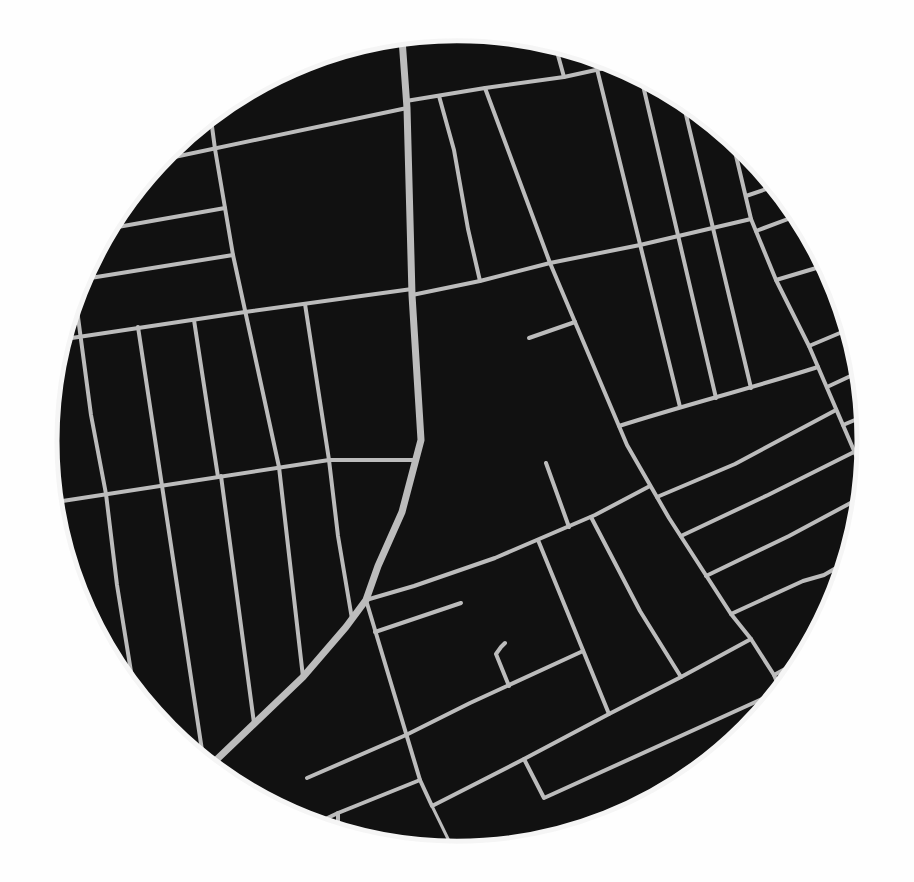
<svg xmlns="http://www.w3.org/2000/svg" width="914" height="882" font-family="'PT Sans Narrow',sans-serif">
  <rect width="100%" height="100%" fill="#111"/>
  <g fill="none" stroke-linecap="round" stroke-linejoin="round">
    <!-- service -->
    <path stroke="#bcbcbc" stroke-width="3" d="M 432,806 L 452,847"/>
    <!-- minor -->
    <g stroke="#bcbcbc" stroke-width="4">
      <path d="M 556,48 L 564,77"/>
      <path d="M 597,69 L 680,407"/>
      <path d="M 642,81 L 716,398"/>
      <path d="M 485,88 L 550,263 L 627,445 L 669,518 L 731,614 L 751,639 L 774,675 L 779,687"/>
      <path d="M 439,96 L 454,150 L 468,229 L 480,281 L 550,263 L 640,245 L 751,219"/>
      <path d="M 406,101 L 485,88 L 564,77 L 614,66"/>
      <path d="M 683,102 L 751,388"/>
      <path d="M 211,119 L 215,149 L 233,255 L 279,467 L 303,677"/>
      <path d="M 733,143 L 751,219 L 776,280 L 809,346 L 861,467"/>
      <path d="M 165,159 L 407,108"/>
      <path d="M 746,196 L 772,187"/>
      <path d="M 112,228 L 225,208"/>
      <path d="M 756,231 L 796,216"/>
      <path d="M 84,279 L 233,255"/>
      <path d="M 776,280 L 823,266"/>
      <path d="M 412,295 L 480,281"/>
      <path d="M 76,302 L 91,415 L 106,494 L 117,585 L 133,684"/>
      <path d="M 305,304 L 329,460 L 338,536 L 352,619"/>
      <path d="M 194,320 L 218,477"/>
      <path d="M 138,327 L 203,757"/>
      <path d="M 529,338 L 575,322"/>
      <path d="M 65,339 L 245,312 L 412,289"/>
      <path d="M 809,346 L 847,330"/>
      <path d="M 827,387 L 857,373"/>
      <path d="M 843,425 L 862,417"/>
      <path d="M 619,426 C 685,405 752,388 818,367"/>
      <path d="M 546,463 L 569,527"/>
      <path d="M 221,476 L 254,723"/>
      <path d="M 657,497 L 735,464 L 836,410"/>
      <path d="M 56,502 L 329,460 L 416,460"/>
      <path d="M 591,517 L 640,611 L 681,677"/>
      <path d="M 681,536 L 768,495 L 854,452"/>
      <path d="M 538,540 L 609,714 L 681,677 L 751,639"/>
      <path d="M 706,576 L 789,536 L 858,499"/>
      <path d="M 731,614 L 803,581 L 824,575 L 843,564"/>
      <path d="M 375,632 L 461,603"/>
      <path d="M 505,643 L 501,647 L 496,654 L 509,686"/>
      <path d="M 774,675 L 798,662"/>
      <path d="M 524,759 L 609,714"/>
      <path d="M 307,778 L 406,735 L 470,703 L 583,651"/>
      <path d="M 420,780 L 366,600 L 414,586 L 495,558 L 595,515 L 650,486"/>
      <path d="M 338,813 L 338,828"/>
      <path d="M 319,822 L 338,813 L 420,780 L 432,806 L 524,759 L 544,798 L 773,694"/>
    </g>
    <!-- tertiary -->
    <path stroke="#bcbcbc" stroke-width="7" d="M 212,764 L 303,677 L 346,627 L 366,600 L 378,566 L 402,512 L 421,440 L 412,295 L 407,108 L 402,39"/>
  </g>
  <!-- crop -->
  <path d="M0 0H914V882H0ZM57 441a400 400 0 1 1 800 0a400 400 0 1 1-800 0Z" fill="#fefefe" fill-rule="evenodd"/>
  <path fill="none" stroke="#f5f5f5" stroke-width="5" d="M57 441a400 400 0 1 1 800 0a400 400 0 1 1-800 0Z"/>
</svg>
